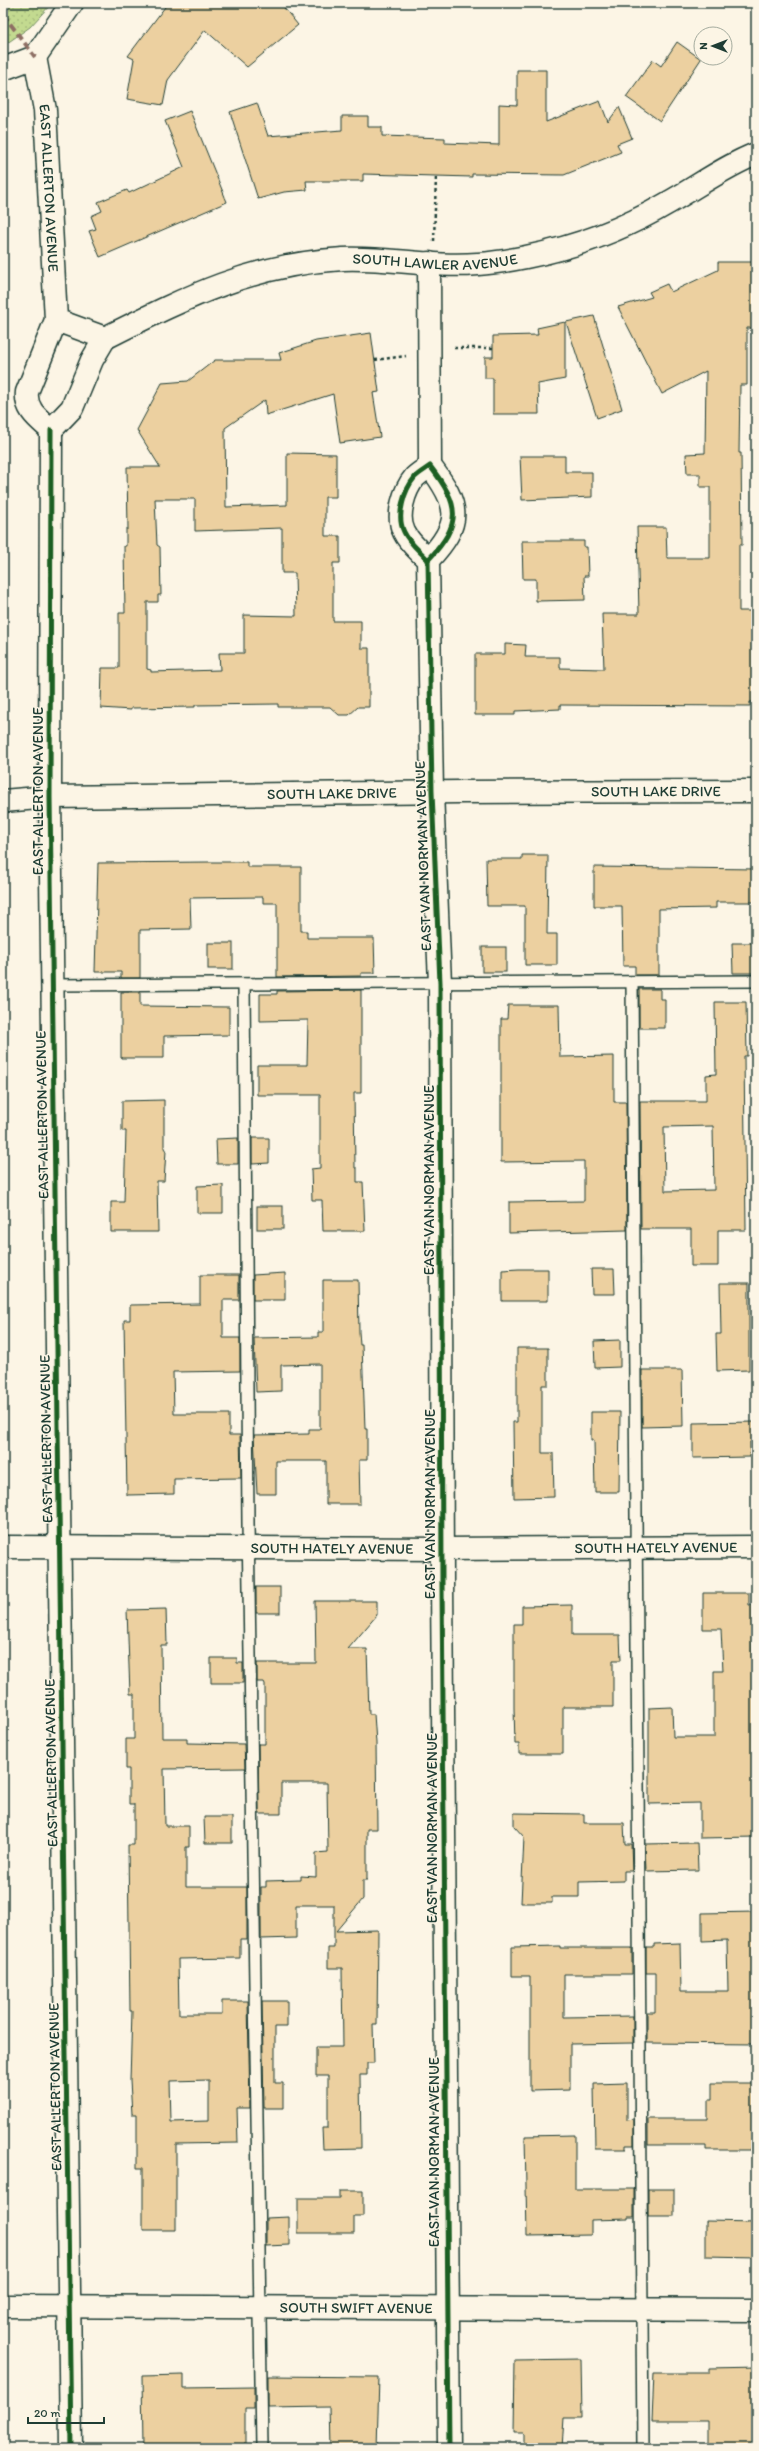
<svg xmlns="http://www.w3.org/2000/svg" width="759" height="2451" font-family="Itim,sans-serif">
  <defs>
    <pattern id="park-dots" width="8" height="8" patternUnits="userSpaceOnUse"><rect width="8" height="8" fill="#c3da90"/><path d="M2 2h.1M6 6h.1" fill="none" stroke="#a7bc7d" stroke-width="1.8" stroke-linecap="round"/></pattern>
  </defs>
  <rect width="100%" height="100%" fill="#fcf5e5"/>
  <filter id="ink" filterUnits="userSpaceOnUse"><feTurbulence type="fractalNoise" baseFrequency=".025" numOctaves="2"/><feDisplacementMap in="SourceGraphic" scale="8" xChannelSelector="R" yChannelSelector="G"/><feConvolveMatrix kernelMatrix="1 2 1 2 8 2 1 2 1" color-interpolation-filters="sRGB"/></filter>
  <g filter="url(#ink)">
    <!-- park -->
    <path fill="url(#park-dots)" stroke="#718c62" d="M 3,3 L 52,3 L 30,27 L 3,46 Z"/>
    <!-- building -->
    <g fill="#ecd0a0" stroke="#1f3d34" fill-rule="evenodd">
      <path d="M 168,3 L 280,3 L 298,25 L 247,67 L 205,30 L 168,80 L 163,105 L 127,99 L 134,59 L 128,56 Z"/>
      <path d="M 677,42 L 701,59 L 660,121 L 626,97 L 653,60 L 661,66 Z"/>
      <path d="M 517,70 L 546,70 L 546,122 L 600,101 L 608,122 L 619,107 L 632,138 L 617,144 L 621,152 L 564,175 L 472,174 L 472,177 L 363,174 L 363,181 L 306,181 L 307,190 L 284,192 L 258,199 L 230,112 L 257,103 L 268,136 L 342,130 L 342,116 L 368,116 L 368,127 L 382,127 L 382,136 L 445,138 L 445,143 L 499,145 L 499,104 L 517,105 Z"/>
      <path d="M 190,111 L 227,202 L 100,257 L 89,231 L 96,229 L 91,216 L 102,211 L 98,202 L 127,190 L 129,193 L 184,167 L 165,121 Z"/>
      <path d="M 718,262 L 756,262 L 756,328 L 747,328 L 747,385 L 740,385 L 739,453 L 741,453 L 742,545 L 739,545 L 739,611 L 756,611 L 756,702 L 750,702 L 750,706 L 560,705 L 560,709 L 515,711 L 515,715 L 475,715 L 475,654 L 505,654 L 505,644 L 526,645 L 525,657 L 560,657 L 560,668 L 604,669 L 602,614 L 639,614 L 637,527 L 666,527 L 667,558 L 710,558 L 710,487 L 700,487 L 700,474 L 687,474 L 686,454 L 705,453 L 706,371 L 662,394 L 618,307 L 652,297 L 649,292 L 667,284 L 671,292 L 718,270 Z"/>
      <path d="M 594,316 L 622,409 L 597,418 L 566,322 Z"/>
      <path d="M 565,322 L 565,379 L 538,384 L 539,414 L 493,414 L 493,378 L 485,378 L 485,357 L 493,357 L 493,336 L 538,335 L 537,328 Z"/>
      <path d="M 371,333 L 379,392 L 373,393 L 380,437 L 340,443 L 333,394 L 266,415 L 265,400 L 225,428 L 226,507 L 287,505 L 287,453 L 336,454 L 336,497 L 325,497 L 325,536 L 340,536 L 340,563 L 333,563 L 333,621 L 361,621 L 361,648 L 369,648 L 369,707 L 358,707 L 349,715 L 339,715 L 330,707 L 278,707 L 278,704 L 195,705 L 195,707 L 131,708 L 131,710 L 101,708 L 102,668 L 119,668 L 119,613 L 125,613 L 124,546 L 126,546 L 126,529 L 128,529 L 127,467 L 160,467 L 137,430 L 162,383 L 188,381 L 215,360 L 281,360 L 279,353 L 316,341 ZM 155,499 L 195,499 L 195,531 L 282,528 L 282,573 L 295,573 L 296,616 L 244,615 L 244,653 L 219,653 L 220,670 L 151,672 L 151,670 L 147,669 L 147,602 L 158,602 L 158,595 L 161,595 L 160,547 L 157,545 Z"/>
      <path d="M 520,456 L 565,456 L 565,472 L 592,472 L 592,497 L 522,500 Z"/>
      <path d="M 522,541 L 584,541 L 584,547 L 587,547 L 588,576 L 584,576 L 585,600 L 536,601 L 536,579 L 523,579 Z"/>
      <path d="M 522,855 L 548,855 L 547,934 L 557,934 L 557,965 L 525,965 L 525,906 L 487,906 L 486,859 L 522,859 Z"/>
      <path d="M 209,862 L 247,862 L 247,867 L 301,867 L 301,931 L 307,931 L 307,938 L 374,938 L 375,973 L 361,973 L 361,976 L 277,977 L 277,903 L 263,903 L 263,897 L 190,898 L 191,929 L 140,930 L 140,978 L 121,978 L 121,972 L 95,972 L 98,863 Z"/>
      <path d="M 594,867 L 756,869 L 756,902 L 716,902 L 716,908 L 659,909 L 659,975 L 635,975 L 635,966 L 623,966 L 622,906 L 594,906 Z"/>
      <rect x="208" y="943" width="25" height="26"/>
      <path d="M 732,943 L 756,943 L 756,973 L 733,973 Z"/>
      <rect x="482" y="947" width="24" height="25"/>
      <path d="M 639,989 L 660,989 L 660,999 L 665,999 L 665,1028 L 639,1028 Z"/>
      <path d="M 361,990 L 361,1093 L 354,1093 L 355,1168 L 357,1168 L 357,1182 L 363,1182 L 365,1231 L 323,1231 L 322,1200 L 312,1200 L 311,1169 L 320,1168 L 320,1095 L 257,1095 L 257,1065 L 307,1065 L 308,1020 L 260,1021 L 260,994 L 277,994 L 277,991 Z"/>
      <path d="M 121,992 L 140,992 L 140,1006 L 229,1007 L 229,1035 L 164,1036 L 164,1058 L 121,1058 Z"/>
      <path d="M 715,1002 L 746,1002 L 747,1056 L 744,1056 L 746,1230 L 718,1230 L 718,1266 L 691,1266 L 691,1229 L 641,1229 L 640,1101 L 706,1101 L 706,1075 L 716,1074 ZM 713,1126 L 714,1190 L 665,1191 L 664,1127 Z"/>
      <path d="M 508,1005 L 559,1005 L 560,1057 L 614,1056 L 614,1102 L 626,1102 L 627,1230 L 509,1233 L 509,1202 L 584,1201 L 584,1161 L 501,1162 L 501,1019 L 507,1019 Z"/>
      <path d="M 164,1100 L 164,1148 L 166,1151 L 164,1181 L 157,1181 L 158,1232 L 111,1232 L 111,1202 L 124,1202 L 126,1131 L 122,1131 L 122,1101 Z"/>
      <path d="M 238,1138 L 238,1164 L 217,1164 L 216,1139 Z"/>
      <path d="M 252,1138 L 269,1138 L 269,1163 L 252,1164 Z"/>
      <path d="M 223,1185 L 223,1213 L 197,1213 L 197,1186 Z"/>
      <rect x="257" y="1206" width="26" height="23"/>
      <path d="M 519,1269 L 548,1269 L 548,1301 L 502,1301 L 502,1270 Z"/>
      <path d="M 591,1269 L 614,1269 L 615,1294 L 592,1294 Z"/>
      <path d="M 285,1273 L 285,1300 L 253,1300 L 253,1275 Z"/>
      <path d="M 200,1275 L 239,1275 L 239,1300 L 223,1300 L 223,1338 L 240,1338 L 240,1371 L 173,1372 L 174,1414 L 229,1414 L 229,1435 L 240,1435 L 241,1478 L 174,1479 L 174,1494 L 127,1495 L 124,1320 L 130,1320 L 130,1305 L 200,1304 Z"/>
      <path d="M 323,1280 L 358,1280 L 359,1332 L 360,1345 L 362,1345 L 365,1429 L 367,1429 L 367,1460 L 359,1460 L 360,1504 L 326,1504 L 326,1461 L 276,1461 L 276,1494 L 257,1494 L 254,1435 L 309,1434 L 309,1429 L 320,1429 L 320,1364 L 281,1365 L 281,1391 L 256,1392 L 254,1338 L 318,1337 L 318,1332 L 323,1332 Z"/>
      <path d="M 720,1283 L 749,1283 L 749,1370 L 717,1371 L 716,1334 L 721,1334 Z"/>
      <path d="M 620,1340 L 620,1367 L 595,1368 L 594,1341 Z"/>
      <path d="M 517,1348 L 548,1348 L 548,1385 L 542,1385 L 542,1453 L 553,1453 L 554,1497 L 514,1498 L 513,1422 L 517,1422 Z"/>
      <path d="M 642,1370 L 682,1370 L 683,1426 L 642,1427 Z"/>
      <path d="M 591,1412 L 620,1412 L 619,1492 L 595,1492 L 594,1440 L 591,1440 Z"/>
      <path d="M 756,1422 L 756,1442 L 750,1442 L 750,1457 L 693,1458 L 693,1423 Z"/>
      <rect x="256" y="1587" width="24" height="26"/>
      <path d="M 703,1593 L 749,1593 L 749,1605 L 753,1605 L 752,1671 L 756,1671 L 756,1837 L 700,1838 L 700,1803 L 649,1804 L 649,1708 L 672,1707 L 673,1737 L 714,1737 L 714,1671 L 723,1671 L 721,1629 L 703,1629 Z"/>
      <path d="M 315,1601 L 377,1601 L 377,1615 L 348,1649 L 367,1649 L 369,1714 L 374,1714 L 376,1743 L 377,1829 L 367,1829 L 367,1880 L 363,1880 L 363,1899 L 336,1931 L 378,1930 L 377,2024 L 373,2024 L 374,2063 L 367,2063 L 367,2075 L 360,2075 L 361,2148 L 323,2149 L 322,2128 L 328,2128 L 328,2076 L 316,2076 L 316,2047 L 343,2047 L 342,1968 L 328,1968 L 328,1948 L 334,1948 L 334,1905 L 296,1905 L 296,1938 L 261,1939 L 261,1887 L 266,1887 L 266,1881 L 301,1880 L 301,1876 L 316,1877 L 316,1853 L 328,1852 L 327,1783 L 281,1783 L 281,1814 L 259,1814 L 258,1744 L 265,1744 L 265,1684 L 264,1682 L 257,1682 L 257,1663 L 316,1663 Z"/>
      <path d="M 572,1605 L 572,1635 L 620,1635 L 621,1660 L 613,1660 L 613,1707 L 563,1707 L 563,1754 L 519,1754 L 519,1744 L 515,1744 L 514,1708 L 514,1624 L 522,1624 L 522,1606 Z"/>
      <path d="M 166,1609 L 167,1645 L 161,1645 L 162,1738 L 187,1738 L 187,1743 L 244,1744 L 245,1768 L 164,1769 L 165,1826 L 189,1826 L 189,1847 L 186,1847 L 186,1887 L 247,1887 L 247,1939 L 240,1939 L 240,1958 L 178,1959 L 179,2014 L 222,2014 L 222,2001 L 248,2001 L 250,2108 L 237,2108 L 238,2143 L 176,2144 L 176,2230 L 143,2230 L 143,2168 L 137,2168 L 137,2114 L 132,2114 L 130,2081 L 132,2011 L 130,2011 L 128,1845 L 134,1845 L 134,1804 L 129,1804 L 129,1769 L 126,1769 L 126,1739 L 134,1739 L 134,1694 L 130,1694 L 127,1610 ZM 209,2080 L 209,2121 L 171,2122 L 170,2081 Z"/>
      <path d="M 211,1658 L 237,1658 L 237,1663 L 243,1663 L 243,1683 L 211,1683 Z"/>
      <path d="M 514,1813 L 584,1814 L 584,1823 L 624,1823 L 625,1844 L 631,1844 L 632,1871 L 624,1871 L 624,1881 L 579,1882 L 579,1897 L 552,1897 L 552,1903 L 521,1903 L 524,1837 L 514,1826 Z"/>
      <path d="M 204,1817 L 232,1817 L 232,1843 L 205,1843 Z"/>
      <path d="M 697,1843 L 698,1870 L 646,1871 L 645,1844 Z"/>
      <path d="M 756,1912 L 756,2044 L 647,2043 L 647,2012 L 655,2012 L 655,1973 L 646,1973 L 646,1947 L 654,1947 L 654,1944 L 680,1943 L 681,1991 L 728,1991 L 727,1940 L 702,1941 L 702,1913 Z"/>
      <path d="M 560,1946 L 560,1948 L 632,1948 L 632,1974 L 564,1974 L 564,2017 L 633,2016 L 633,2043 L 570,2044 L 570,2090 L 530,2091 L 530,1976 L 512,1976 L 512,1947 Z"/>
      <path d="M 262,2001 L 287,2001 L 287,2027 L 275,2027 L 275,2083 L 283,2083 L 283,2108 L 264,2108 Z"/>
      <path d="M 627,2083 L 627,2120 L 634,2119 L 634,2145 L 626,2145 L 626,2149 L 595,2149 L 594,2084 Z"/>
      <path d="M 712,2083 L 756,2083 L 756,2150 L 707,2150 L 707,2145 L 648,2145 L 648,2119 L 708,2119 L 708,2100 L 712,2100 Z"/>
      <path d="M 575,2135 L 575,2189 L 634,2189 L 634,2217 L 628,2217 L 628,2219 L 591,2220 L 591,2235 L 527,2236 L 525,2136 Z"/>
      <rect x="648" y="2189" width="26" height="27"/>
      <path d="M 340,2191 L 363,2191 L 363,2216 L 354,2216 L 354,2233 L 298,2233 L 298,2198 L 340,2198 Z"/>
      <path d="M 289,2217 L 289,2245 L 266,2246 L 266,2218 Z"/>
      <path d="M 706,2221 L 756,2222 L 756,2257 L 706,2256 Z"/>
      <path d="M 581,2359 L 582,2418 L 564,2418 L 562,2448 L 525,2448 L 525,2433 L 514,2433 L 515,2360 Z"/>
      <path d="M 756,2368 L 755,2448 L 707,2448 L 707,2421 L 652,2421 L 654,2373 L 709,2373 L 709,2369 Z"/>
      <path d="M 184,2375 L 184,2388 L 254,2387 L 254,2408 L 245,2408 L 245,2448 L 143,2448 L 142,2376 Z"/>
      <path d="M 268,2376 L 379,2377 L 377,2448 L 330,2448 L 329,2407 L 268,2408 Z"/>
    </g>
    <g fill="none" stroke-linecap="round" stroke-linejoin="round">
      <!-- service casing -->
      <g stroke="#1f3d34" stroke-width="14">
        <g id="service">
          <path d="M 632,982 L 643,2448"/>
          <path d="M 244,984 L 248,1523 L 262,2448"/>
          <path d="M 52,985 L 756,981"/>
        </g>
      </g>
      <!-- minor casing -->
      <g stroke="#1f3d34" stroke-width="25">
        <g id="minor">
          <path id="s1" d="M 35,57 L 45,110 L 56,320 L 27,392 C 25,410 39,419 51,430 L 72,408 L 92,360 L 105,338 L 56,320"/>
          <path d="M 3,69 L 35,57 L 72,3"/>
          <path d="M 429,263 L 430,466"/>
          <path id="s2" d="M 105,338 C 185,298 251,264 343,259 C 388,257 433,268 478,264 C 494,263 511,260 526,257 C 576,247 624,229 668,203 C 697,187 725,166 756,154"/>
          <path d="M 51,430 L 50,797 L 71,2448"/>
          <path d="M 428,560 C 420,551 409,543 404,532 C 396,516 404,490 415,477 C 419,473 426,469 430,466 C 460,505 463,523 428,560 L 432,792 L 440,983 L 442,1583 L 449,2448"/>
          <path id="s3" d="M 3,1547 L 442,1549 L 756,1547"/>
          <path id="s4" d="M 3,2306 L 756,2310"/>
        </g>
      </g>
      <!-- secondary casing -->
      <g stroke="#1f3d34" stroke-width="25">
        <g id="secondary">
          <path id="s5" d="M 3,801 L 50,797 L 460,792 L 756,791"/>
        </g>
      </g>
      <!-- path -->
      <g stroke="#1f3d34" stroke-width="2.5" stroke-dasharray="3 3" stroke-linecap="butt">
        <path d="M 434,241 L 436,176"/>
        <path d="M 454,348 L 493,348"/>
        <path d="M 375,360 L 406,356"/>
      </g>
      <!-- service -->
      <use href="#service" stroke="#fcf5e5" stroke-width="11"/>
      <!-- minor -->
      <use href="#minor" stroke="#fcf5e5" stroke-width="22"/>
      <!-- secondary -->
      <use href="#secondary" stroke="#fcf5e5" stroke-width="22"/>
      <!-- quiet -->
      <path stroke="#8d6e63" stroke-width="4" stroke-dasharray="8 4" stroke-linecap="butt" d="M 3,14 L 35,57"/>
      <!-- cycleway casing -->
      <g stroke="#fcf5e5" stroke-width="8">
        <g id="cycleway">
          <path d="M 51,430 L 50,797 L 71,2448"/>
          <path d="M 428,560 C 420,551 409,543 404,532 C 396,516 404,490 415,477 C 419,473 426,469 430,466 C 460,505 463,523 428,560 L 432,792 L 440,983 L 442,1583 L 449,2448"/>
        </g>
      </g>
      <!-- cycleway -->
      <use href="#cycleway" stroke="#1b5e20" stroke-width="5"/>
    </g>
  </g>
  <g text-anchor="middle" stroke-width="3" stroke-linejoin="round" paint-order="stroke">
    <!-- street labels -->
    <g font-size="15" fill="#1f3d34" stroke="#fcf5e5">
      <text dy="5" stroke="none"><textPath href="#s1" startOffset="132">EAST ALLERTON AVENUE</textPath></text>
      <text dy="5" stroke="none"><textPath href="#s2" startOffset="345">SOUTH LAWLER AVENUE</textPath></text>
      <text transform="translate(38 791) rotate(-90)" y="5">EAST ALLERTON AVENUE</text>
      <text dy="5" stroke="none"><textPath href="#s5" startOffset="653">SOUTH LAKE DRIVE</textPath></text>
      <text dy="5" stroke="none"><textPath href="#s5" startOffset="329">SOUTH LAKE DRIVE</textPath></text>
      <text transform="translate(423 856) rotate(-92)" y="5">EAST VAN NORMAN AVENUE</text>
      <text transform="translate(42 1115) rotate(-91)" y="5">EAST ALLERTON AVENUE</text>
      <text transform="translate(429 1180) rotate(-90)" y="5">EAST VAN NORMAN AVENUE</text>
      <text transform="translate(46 1439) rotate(-91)" y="5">EAST ALLERTON AVENUE</text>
      <text transform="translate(430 1504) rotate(-90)" y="5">EAST VAN NORMAN AVENUE</text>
      <text dy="5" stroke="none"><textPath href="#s3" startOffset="329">SOUTH HATELY AVENUE</textPath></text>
      <text dy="5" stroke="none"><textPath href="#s3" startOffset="653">SOUTH HATELY AVENUE</textPath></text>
      <text transform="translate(51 1763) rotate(-91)" y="5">EAST ALLERTON AVENUE</text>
      <text transform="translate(432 1828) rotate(-90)" y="5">EAST VAN NORMAN AVENUE</text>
      <text transform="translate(55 2087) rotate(-91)" y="5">EAST ALLERTON AVENUE</text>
      <text transform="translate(434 2152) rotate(-90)" y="5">EAST VAN NORMAN AVENUE</text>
      <text dy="5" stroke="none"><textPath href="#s4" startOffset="353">SOUTH SWIFT AVENUE</textPath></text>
    </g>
  </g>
  <!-- margin -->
  <rect width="759" height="2451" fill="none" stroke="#fcf5e5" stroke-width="16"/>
  <rect x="8" y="8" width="743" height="2435" fill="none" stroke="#1f3d34" stroke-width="1.5" filter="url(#ink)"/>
  <!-- north arrow -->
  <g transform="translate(713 46) rotate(270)"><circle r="19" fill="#fcf5e5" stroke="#a4ab9e"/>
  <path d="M0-3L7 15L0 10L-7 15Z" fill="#1f3d34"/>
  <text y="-6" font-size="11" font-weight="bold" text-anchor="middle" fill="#1f3d34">N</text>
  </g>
  <!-- scale -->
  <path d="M28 2417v6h76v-6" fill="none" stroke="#1f3d34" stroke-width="2"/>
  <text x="34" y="2417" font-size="12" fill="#1f3d34" stroke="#fcf5e5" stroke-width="3" paint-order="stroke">20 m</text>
</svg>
